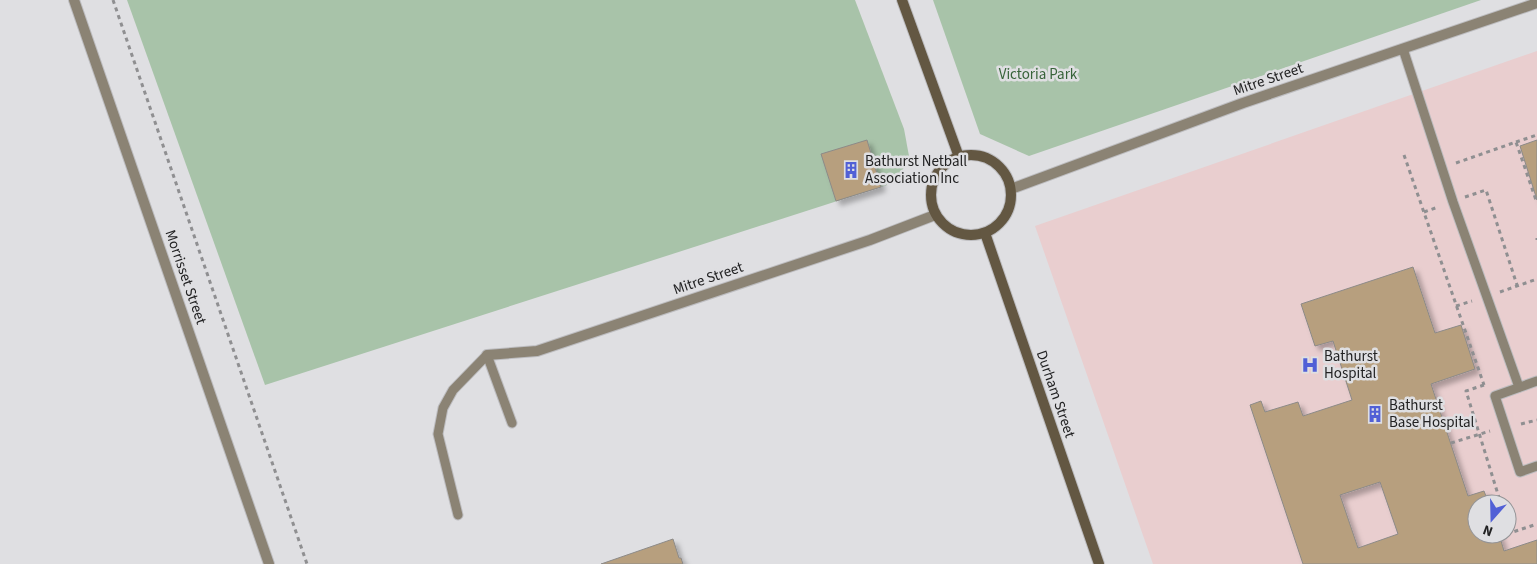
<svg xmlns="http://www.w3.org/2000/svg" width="1537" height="564" font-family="'Source Sans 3',sans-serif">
  <defs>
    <filter id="shadow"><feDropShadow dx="4.5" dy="4.5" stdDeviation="2.5" flood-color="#0004"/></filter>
  </defs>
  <rect width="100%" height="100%" fill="#dfdfe2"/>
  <!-- medical -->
  <path fill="#e9cecf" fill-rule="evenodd" d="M 1537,51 L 1537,564 L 1153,564 L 1035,226 ZM 1477,504 L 1507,504 L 1507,534 L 1477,534 Z"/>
  <!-- green -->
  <g fill="#a8c3a9">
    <path d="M 127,0 L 855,0 L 904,129 L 909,156 L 900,176 L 887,185 L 265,385 Z"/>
    <path d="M 933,0 L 1481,0 L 1029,156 L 980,134 Z"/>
  </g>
  <!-- building -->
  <g fill="#b79f7e" stroke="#8c8a88" fill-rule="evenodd" filter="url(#shadow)">
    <path d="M 867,140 L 881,187 L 836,201 L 821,154 Z"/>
    <path d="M 1537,140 L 1537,200 L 1520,146 Z"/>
    <path d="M 1413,267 L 1435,333 L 1461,325 L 1475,369 L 1431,384 L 1468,496 L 1484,491 L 1489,504 L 1477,504 L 1477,534 L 1499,534 L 1504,551 L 1537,540 L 1537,564 L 1303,564 L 1250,405 L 1261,401 L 1265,412 L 1298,402 L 1303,416 L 1352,400 L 1333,341 L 1315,346 L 1301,304 ZM 1380,482 L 1398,534 L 1358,548 L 1340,495 Z"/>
    <path d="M 673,539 L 679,558 L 681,558 L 683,564 L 601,564 Z"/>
  </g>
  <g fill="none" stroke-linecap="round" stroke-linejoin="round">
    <!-- service casing -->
    <g stroke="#bdbdc0" stroke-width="11">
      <g id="service">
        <path d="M 1403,49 L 1453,202 L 1519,387"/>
        <path d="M 1537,381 L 1495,396 L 1520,472 L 1537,466"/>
        <path d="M 458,515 L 438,434 L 443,408 L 453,390 L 487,355 L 512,423"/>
      </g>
    </g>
    <!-- minor casing -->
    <g stroke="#bdbdc0" stroke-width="12">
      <g id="minor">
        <path d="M 74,0 L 269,564"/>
        <path d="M 1011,189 L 1243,103 L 1537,3"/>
        <path d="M 487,355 L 537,351 L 870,240 L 935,215"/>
      </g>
    </g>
    <!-- secondary casing -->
    <g stroke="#bdbdc0" stroke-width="12">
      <g id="secondary">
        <path d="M 902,0 L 959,157"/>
        <circle cx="971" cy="195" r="40"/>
        <path d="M 985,233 L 1099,564"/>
      </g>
    </g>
    <!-- path -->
    <g stroke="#8f8f91" stroke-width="3" stroke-dasharray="4 4" stroke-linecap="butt">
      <path d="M 113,0 L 307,564"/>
      <path d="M 1516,142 L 1537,135"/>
      <path d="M 1404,155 L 1484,385"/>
      <path d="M 1456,163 L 1516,142 L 1537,203"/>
      <path d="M 1465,197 L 1486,190 L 1517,285"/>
      <path d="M 1424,212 L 1438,207"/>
      <path d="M 1537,238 L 1537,240"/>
      <path d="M 1500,292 L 1537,279"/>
      <path d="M 1456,306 L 1472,301"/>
      <path d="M 1484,385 L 1466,391 L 1501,504"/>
      <path d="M 1521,424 L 1537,420"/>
      <path d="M 1451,443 L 1490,431"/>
      <path d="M 1507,522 L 1510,533 L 1537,524"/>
    </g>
    <!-- service -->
    <use href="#service" stroke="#8b8374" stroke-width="9"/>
    <!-- minor -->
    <use href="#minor" stroke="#8b8374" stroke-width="10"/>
    <!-- secondary -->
    <use href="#secondary" stroke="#635742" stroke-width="10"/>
  </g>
  <!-- icons -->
  <defs>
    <g id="building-bare" transform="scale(1.35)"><path d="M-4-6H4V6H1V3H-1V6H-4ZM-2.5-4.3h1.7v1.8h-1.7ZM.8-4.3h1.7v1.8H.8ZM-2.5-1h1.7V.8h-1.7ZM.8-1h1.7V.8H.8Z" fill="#5160d6" stroke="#dfdfe2" stroke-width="2.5" paint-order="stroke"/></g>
    <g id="hospital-bare" transform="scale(1.35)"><path d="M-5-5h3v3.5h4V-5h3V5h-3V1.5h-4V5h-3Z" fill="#5160d6" stroke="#dfdfe2" stroke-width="2.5" paint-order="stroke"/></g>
  </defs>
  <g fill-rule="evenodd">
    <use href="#building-bare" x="851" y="170"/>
    <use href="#hospital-bare" x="1310" y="365"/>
    <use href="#building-bare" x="1375" y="414"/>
  </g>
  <g text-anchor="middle" stroke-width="5" stroke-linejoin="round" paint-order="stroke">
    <!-- park labels -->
    <g font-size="15" fill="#376339" stroke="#dfdfe2">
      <text x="1038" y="79">Victoria Park</text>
    </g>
    <!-- street labels -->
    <g font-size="15" fill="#222223" stroke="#dfdfe2">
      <text transform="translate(1268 79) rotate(-19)" y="5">Mitre Street</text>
      <text transform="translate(186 277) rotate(71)" y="5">Morrisset Street</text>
      <text transform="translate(708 278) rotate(-19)" y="5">Mitre Street</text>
      <text transform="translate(1056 394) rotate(71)" y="5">Durham Street</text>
    </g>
    <!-- poi labels -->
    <g font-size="15" fill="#222223" stroke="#dfdfe2" text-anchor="start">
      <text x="865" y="166">Bathurst Netball<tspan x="865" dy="17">Association Inc</tspan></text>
      <text x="1324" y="361">Bathurst<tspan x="1324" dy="17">Hospital</tspan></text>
      <text x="1389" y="410">Bathurst<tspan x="1389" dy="17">Base Hospital</tspan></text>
    </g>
  </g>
  <!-- north arrow -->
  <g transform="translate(1492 519) rotate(200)"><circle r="24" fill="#dfdfe2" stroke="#939396"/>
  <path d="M0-4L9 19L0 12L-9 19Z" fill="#5160d6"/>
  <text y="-8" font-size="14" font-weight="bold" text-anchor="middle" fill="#222223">N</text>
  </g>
</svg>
